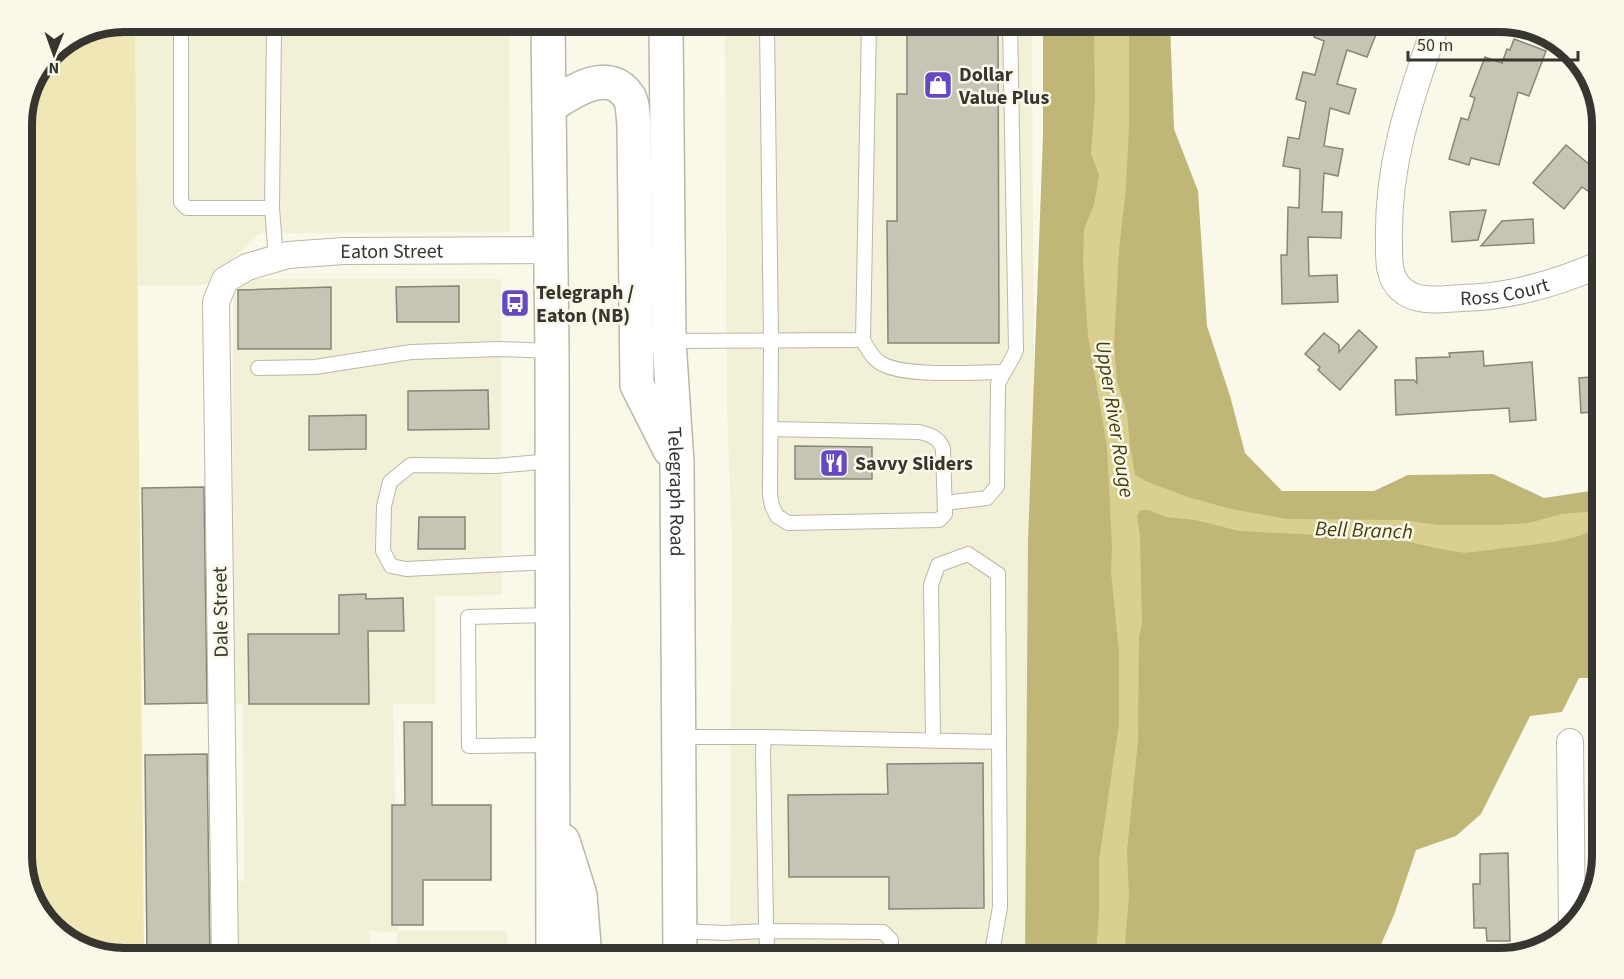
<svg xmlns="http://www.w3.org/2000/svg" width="1624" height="979" font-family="'Source Sans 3',sans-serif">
  <rect width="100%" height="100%" fill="#faf8e8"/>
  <!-- built -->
  <g fill="#f3f0d8">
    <path d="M 1032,24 L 1034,410 L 1028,541 L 1025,958 L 730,958 L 732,540 L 727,410 L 725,25 Z"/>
    <path d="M 509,26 L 510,232 L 260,233 L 205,285 L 137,286 L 135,28 Z"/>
    <path d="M 233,279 L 501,279 L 502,595 L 435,596 L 435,704 L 393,704 L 398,931 L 507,931 L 507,958 L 397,958 L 397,932 L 370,931 L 370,958 L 237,958 L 236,881 L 244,881 L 243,704 L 233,704 Z"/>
  </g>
  <!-- green -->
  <path fill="#efe7b6" d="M 135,28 L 144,958 L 123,958 L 72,944 L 35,907 L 21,862 L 21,117 L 51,51 L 84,29 Z"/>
  <!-- forest -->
  <path fill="#bfb677" d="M 1043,23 L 1170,23 L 1174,129 L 1198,191 L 1207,326 L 1230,396 L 1245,453 L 1282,491 L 1374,491 L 1408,475 L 1493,474 L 1544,498 L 1603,489 L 1603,678 L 1579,678 L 1562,712 L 1530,716 L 1481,814 L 1456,836 L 1416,850 L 1394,915 L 1375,958 L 1025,958 L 1028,541 L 1043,136 Z"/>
  <!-- water -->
  <path fill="#d9d090" d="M 1094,23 L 1129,23 L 1129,126 L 1126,188 L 1119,250 L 1114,345 L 1117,381 L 1127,413 L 1130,445 L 1135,475 L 1148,482 L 1188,497 L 1231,509 L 1287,519 L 1402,520 L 1439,525 L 1495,525 L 1529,523 L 1561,514 L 1586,512 L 1603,505 L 1603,525 L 1579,536 L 1554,542 L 1465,553 L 1435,548 L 1397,539 L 1239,531 L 1195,520 L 1166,517 L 1149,510 L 1141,510 L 1137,515 L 1140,536 L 1142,623 L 1139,637 L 1138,741 L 1127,851 L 1129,896 L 1124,958 L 1096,958 L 1099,910 L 1099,860 L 1119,724 L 1119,652 L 1111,572 L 1112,547 L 1107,446 L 1088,336 L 1083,263 L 1084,229 L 1094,205 L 1099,175 L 1091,154 L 1095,101 Z"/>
  <!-- building -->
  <g fill="#c6c4b5" stroke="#878677" stroke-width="1.5">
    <path d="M 1320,22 L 1350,22 L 1377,32 L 1367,57 L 1347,50 L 1337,84 L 1356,89 L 1349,114 L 1330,108 L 1324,146 L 1343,149 L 1338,176 L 1324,173 L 1322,212 L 1342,212 L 1341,238 L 1308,237 L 1309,276 L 1337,275 L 1338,302 L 1282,304 L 1281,255 L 1287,255 L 1288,207 L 1299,208 L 1300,169 L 1283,166 L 1288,137 L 1299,139 L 1306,102 L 1296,99 L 1303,72 L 1315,75 L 1324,41 L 1314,37 Z"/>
    <path d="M 907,24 L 998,24 L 999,343 L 888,343 L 887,221 L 897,221 L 897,94 L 907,94 Z"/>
    <path d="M 1514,39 L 1546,51 L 1529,96 L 1518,92 L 1499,165 L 1471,158 L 1469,165 L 1449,159 L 1461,118 L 1468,120 L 1475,98 L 1470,96 L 1485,57 L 1502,63 L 1507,49 L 1510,50 Z"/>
    <path d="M 1566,145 L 1602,175 L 1588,191 L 1582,187 L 1564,209 L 1533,183 Z"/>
    <path d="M 1486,210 L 1478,240 L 1452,242 L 1450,212 Z"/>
    <path d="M 1533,219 L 1534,243 L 1481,246 L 1502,221 Z"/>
    <path d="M 459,286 L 459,322 L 397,322 L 396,287 Z"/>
    <path d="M 331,287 L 331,349 L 238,349 L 238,290 Z"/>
    <path d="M 1359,330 L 1377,347 L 1340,390 L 1318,370 L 1320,367 L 1305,354 L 1324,333 L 1339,345 L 1339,352 Z"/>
    <path d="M 1483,351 L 1484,366 L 1532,362 L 1536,420 L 1510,422 L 1509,408 L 1396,415 L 1395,380 L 1414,380 L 1417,383 L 1416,358 L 1450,357 L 1449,353 Z"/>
    <path d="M 1603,376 L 1603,411 L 1581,413 L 1579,378 Z"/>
    <path d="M 488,390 L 489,429 L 408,430 L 408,391 Z"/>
    <path d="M 366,415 L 366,449 L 309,450 L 309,416 Z"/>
    <path d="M 795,446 L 872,447 L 872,479 L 795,479 Z"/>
    <path d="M 204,487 L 207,703 L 145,704 L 142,488 Z"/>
    <path d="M 419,517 L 465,517 L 465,549 L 418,549 Z"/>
    <path d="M 366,594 L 366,599 L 403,598 L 404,631 L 368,631 L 369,704 L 249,704 L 248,634 L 339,634 L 339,595 Z"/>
    <path d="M 404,722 L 432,722 L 432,805 L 491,805 L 491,880 L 423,880 L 423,925 L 392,925 L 392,805 L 405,805 Z"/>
    <path d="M 207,754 L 210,958 L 147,958 L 145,755 Z"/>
    <path d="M 983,763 L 984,908 L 889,909 L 889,877 L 789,877 L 788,795 L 888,794 L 887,764 Z"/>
    <path d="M 1508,853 L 1510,941 L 1487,941 L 1486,928 L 1474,928 L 1473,884 L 1480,884 L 1480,854 Z"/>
  </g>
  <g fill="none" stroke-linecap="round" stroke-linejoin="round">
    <!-- lane casing -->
    <g stroke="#bab8a9" stroke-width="16">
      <g id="lane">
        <path d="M 767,25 L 771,341 L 770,495 L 772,506 L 777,516 L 788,523 L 939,520 L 945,514 L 943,449 C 940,438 929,434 919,432 L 770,429"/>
        <path d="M 181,28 L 181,202 L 187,208 L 272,208"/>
        <path d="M 274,28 L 272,208 L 276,259"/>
        <path d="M 863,340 C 867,348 871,356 879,362 C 901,378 974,372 1004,372"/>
        <path d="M 669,341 L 863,340 L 869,24"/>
        <path d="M 258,368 L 315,367 L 411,352 L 500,349 L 552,351"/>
        <path d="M 552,461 L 495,466 L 411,465 L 390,482 L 384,506 L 383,551 L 391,566 L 406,569 L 552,562"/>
        <path d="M 945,503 L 987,498 L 997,486 L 998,384 C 1003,372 1011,363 1016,350 L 1010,24"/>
        <path d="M 552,615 L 468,617 L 469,746 L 553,745"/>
        <path d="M 679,737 L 764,737 L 763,752 L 766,923 L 766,931 L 725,933 L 680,931"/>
        <path d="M 764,737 L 999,742"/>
        <path d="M 933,740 L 931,585 L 938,565 L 968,554 L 998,574 L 1000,907 L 991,958"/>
        <path d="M 403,958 L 553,954"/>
        <path d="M 768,958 L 766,931 L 883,932 L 891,940 L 891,958"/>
      </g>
    </g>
    <!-- street casing -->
    <g stroke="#bab8a9" stroke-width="28">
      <g id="street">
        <path id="s1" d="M 1437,21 C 1411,98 1387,160 1389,243 C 1389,259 1388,277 1401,289 C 1417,304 1443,299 1462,298 C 1512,297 1558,283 1603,263"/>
        <path d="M 1570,742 L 1572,924"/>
        <path id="s2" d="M 225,958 L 216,302 L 225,280 L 247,267 L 288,255 L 344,251 L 550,250"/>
      </g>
    </g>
    <!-- primary casing -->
    <g stroke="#bab8a9" stroke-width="36">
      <g id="primary">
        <path d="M 548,26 L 552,351 L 553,958"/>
        <path id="s3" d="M 666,26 L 669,341 L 677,463 L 680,958"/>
        <path d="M 549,107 C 570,93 609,65 629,97 C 633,103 633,117 634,125 L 637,385 L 670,450"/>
        <path d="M 563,841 L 580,895 L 585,958"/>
      </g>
    </g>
    <!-- lane -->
    <use href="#lane" stroke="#fff" stroke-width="14"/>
    <!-- street -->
    <use href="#street" stroke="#fff" stroke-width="26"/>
    <!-- primary -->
    <use href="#primary" stroke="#fff" stroke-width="33"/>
  </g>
  <!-- icons -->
  <defs>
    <g id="shop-square" transform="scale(1.5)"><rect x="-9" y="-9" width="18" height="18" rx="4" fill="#6649c2" stroke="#faf8e8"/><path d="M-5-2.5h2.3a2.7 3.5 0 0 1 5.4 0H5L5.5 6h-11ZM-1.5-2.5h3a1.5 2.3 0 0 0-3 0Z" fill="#fff"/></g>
    <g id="bus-square" transform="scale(1.5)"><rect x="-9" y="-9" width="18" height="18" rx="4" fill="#6649c2" stroke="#faf8e8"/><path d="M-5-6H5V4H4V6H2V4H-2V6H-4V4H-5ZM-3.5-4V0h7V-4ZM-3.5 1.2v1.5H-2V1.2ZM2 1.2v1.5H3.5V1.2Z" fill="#fff"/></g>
    <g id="restaurant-square" transform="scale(1.5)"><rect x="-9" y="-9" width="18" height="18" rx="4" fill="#6649c2" stroke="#faf8e8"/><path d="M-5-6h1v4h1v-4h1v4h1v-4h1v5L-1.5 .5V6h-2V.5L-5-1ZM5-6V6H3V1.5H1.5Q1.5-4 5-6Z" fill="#fff"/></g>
  </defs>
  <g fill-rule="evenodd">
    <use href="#shop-square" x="938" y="85"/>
    <use href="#bus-square" x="515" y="303"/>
    <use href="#restaurant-square" x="834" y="463"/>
  </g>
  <g text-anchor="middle" stroke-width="5" stroke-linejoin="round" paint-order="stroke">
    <!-- poi labels -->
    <g font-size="20" font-weight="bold" fill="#36352f" stroke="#faf8e8" text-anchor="start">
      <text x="959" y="81">Dollar<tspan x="959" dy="23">Value Plus</tspan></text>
      <text x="536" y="299">Telegraph /<tspan x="536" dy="23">Eaton (NB)</tspan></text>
      <text x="855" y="470">Savvy Sliders</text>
    </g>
    <!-- street labels -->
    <g font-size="20" fill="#36352f" stroke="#faf8e8">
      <text dy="7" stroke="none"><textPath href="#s2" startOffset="852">Eaton Street</textPath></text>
      <text dy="7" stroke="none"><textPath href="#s1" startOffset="384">Ross Court</textPath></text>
      <text dy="7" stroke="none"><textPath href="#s3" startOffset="466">Telegraph Road</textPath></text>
      <text transform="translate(220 612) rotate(-91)" y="7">Dale Street</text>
    </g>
    <!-- water labels -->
    <g font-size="21" font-style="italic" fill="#453e0b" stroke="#faf8e8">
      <text transform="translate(1115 419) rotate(81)" y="7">Upper River Rouge</text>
      <text transform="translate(1364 530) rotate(2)" y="7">Bell Branch</text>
    </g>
  </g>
  <!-- crop -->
  <path d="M0 0H1624V979H0ZM124 32H1500A92 92 0 0 1 1592 124V856A92 92 0 0 1 1500 948H124A92 92 0 0 1 32 856V124A92 92 0 0 1 124 32Z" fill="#faf8e8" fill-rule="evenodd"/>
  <path fill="none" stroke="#36352f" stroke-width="8" d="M124 32H1500A92 92 0 0 1 1592 124V856A92 92 0 0 1 1500 948H124A92 92 0 0 1 32 856V124A92 92 0 0 1 124 32Z"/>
  <!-- north arrow -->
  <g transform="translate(54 54) rotate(181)" stroke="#faf8e8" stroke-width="4.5" paint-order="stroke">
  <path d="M0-4.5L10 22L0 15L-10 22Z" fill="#36352f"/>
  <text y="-9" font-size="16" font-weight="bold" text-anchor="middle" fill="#36352f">N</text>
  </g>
  <!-- scale -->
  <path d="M1408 51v9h170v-9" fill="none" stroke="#36352f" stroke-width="3"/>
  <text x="1417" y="51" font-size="18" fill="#36352f" stroke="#faf8e8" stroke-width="4.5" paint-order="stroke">50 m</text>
</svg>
